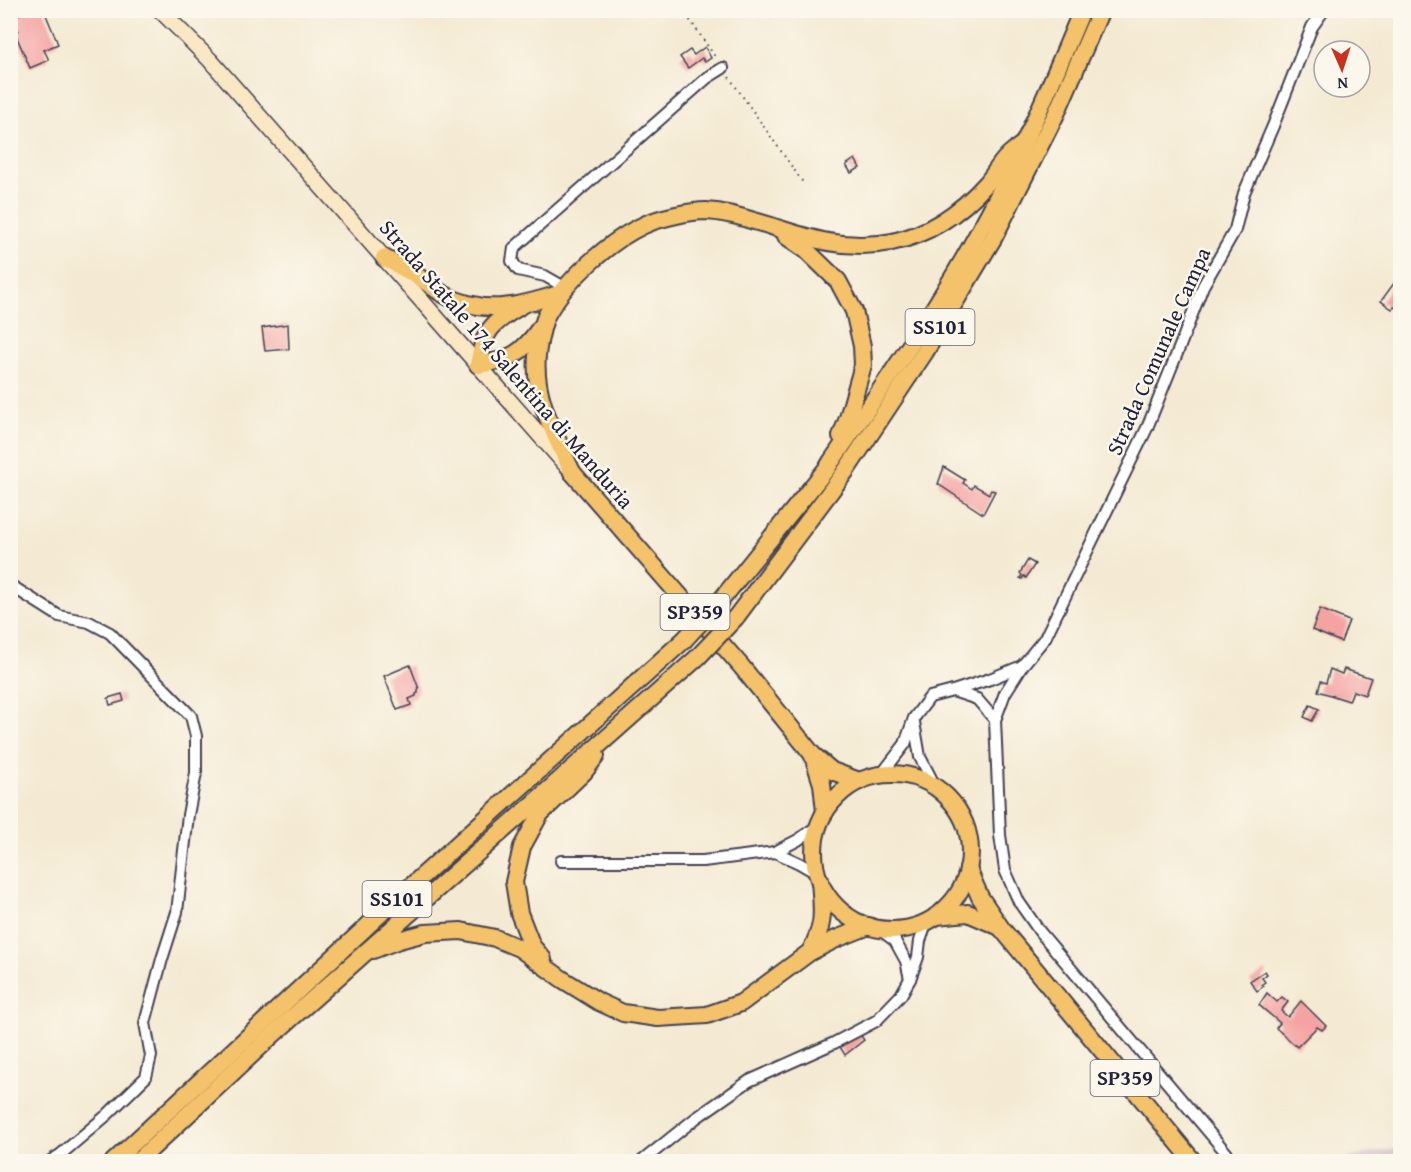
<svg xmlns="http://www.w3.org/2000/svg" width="1411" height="1172" font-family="'Gentium Book Plus',serif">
  <rect width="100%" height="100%" fill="#fbf7ec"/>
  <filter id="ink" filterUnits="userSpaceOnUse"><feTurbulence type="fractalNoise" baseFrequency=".0167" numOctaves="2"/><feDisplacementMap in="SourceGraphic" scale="12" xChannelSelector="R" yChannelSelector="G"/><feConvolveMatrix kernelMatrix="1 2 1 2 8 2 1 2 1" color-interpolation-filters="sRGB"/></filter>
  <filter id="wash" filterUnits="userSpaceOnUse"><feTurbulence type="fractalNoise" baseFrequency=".008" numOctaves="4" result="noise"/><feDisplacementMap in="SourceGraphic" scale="24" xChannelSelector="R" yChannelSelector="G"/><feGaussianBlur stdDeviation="1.35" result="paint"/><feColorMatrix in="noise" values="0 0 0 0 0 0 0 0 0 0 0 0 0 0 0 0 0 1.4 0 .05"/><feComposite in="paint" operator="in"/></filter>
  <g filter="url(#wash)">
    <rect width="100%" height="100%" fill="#f4ead3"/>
    <!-- industrial -->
    <path fill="#d1bdc9" d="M 1400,1148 L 1400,1161 L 1330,1161 Z"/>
    <g id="blocks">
      <!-- building -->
      <g fill="#f4a3a2">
        <path d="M 27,10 L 44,10 L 58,44 L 44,50 L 49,60 L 30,68 L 15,33 L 18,31 L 12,18 Z"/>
        <path d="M 705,47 L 711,58 L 705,62 L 702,58 L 688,68 L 680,57 L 690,50 L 694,55 Z"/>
        <path d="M 855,159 L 860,168 L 851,173 L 846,165 Z"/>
        <path d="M 1400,275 L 1400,301 L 1396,308 L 1394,307 L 1392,309 L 1381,301 Z"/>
        <path d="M 288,324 L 289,349 L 265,351 L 262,328 Z"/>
        <path d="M 944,467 L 965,480 L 963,483 L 972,489 L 974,485 L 989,494 L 991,490 L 995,491 L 983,514 L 938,484 Z"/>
        <path d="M 1028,560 L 1035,564 L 1026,578 L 1024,576 L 1022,579 L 1020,578 L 1022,575 L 1020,573 Z"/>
        <path d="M 1320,609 L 1349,621 L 1341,642 L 1312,630 Z"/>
        <path d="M 410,665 L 419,689 L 418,690 L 418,693 L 416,694 L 416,696 L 409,699 L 411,705 L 397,710 L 384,676 Z"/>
        <path d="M 1330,669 L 1342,674 L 1344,669 L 1371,678 L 1365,695 L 1353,691 L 1349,701 L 1318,691 L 1321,681 L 1326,683 Z"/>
        <path d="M 122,694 L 124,701 L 110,705 L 108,698 Z"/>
        <path d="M 1310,705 L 1319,709 L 1312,721 L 1304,717 Z"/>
        <path d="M 1265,971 L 1267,974 L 1262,978 L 1265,982 L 1262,984 L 1264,986 L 1257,991 L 1250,981 Z"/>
        <path d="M 1267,993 L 1277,1002 L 1282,997 L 1288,1002 L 1281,1011 L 1288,1017 L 1301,1001 L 1326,1026 L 1322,1030 L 1317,1027 L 1297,1047 L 1276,1028 L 1280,1023 L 1259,1005 Z"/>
        <path d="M 859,1033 L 864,1040 L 845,1055 L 840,1047 Z"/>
      </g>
    </g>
  </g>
  <g filter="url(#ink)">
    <use href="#blocks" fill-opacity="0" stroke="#424052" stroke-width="1.5"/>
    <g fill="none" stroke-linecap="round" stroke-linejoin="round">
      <!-- minor casing -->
      <g stroke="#424052" stroke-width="14">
        <g id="minor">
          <path d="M 566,288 L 545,276 L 518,270 L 512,261 L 514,248 L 707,78 L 723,68"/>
          <path d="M 10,585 L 59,616 L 89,622 L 110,633 L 191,716 L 196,736 L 196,773 L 188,815 L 177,912 L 162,959 L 145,1023 L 151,1056 L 146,1077 L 107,1115 L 60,1155 L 49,1162"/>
          <path d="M 953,691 L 990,679 L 1022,666"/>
          <path d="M 995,720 L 1005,693 L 1022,666 L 1045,638 L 1147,428 L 1180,346 L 1203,286 L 1235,230 L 1244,193 L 1273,126 L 1312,27 L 1324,10"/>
          <path d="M 914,722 L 920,757 L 935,786"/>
          <path d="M 881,775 L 905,744 L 914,718 L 930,697 L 953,691 L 977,699 L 995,720 L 1000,835 L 1005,870 L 1019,902 L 1040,932 L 1234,1162"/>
          <path d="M 775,852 L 799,863 L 818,874"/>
          <path d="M 561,861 L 703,861 L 775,852 L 798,840 L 819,825"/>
          <path d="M 878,928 L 895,941 L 906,961 L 910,979"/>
          <path d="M 641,1162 L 696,1118 L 749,1081 L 834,1043 L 876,1021 L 901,995 L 910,979 L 918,957 L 920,941 L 927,921"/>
        </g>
      </g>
      <!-- secondary casing -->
      <g stroke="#424052" stroke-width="18">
        <path id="secondary" d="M 160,10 L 210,60 L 566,465"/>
      </g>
      <!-- primary casing -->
      <g stroke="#424052" stroke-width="20">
        <g id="primary">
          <path d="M 572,472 L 741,666 L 813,755 L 832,771 L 859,781"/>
          <path d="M 813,756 L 822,784 L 825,812"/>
          <circle cx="892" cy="852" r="78"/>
          <path d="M 968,869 L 980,897 L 1001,928 L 1194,1162"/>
          <path d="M 936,916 L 968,913 L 1000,927"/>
        </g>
      </g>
      <!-- trunk casing -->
      <g stroke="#424052" stroke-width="20">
        <g id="trunk">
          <path d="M 786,236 L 806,250 L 838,281 L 854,311 L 862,346 L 863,365 L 848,418 L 841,436"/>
          <path d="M 384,258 C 396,264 409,271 420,278 C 428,283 435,289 443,294 C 483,316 518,307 559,294"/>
          <path d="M 519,307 C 489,325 485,330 478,365 C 510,360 522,354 540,328"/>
          <path d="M 572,472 C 556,435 533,398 537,356 C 538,345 542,326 546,316 C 564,282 609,241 644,225 C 658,218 691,211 706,211 C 728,212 747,219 768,225 C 810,239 847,251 892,242 C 931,234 961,212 987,183 C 994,175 999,165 1006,158 C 1011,152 1018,148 1024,143"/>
          <path d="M 721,600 L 828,467 L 831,462 C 882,388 933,315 976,237 C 1017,164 1050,87 1082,10"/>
          <path d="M 736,617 L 845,472 L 925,352 L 994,237 L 1056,114 L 1101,10"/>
          <path d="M 373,950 L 399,940 L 425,933 L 461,931 L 495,938 L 519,948 L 562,979 L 599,1002 L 623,1013 L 658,1018 L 707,1015 L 741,1003 L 810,952 L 836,939 L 869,926"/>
          <path d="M 810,952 C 826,922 822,912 820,880"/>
          <path d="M 543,959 L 532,946 L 519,913 L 514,882 L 522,847 L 540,814 L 584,772 L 596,756"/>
          <path d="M 113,1162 L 389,906 L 684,640"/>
          <path d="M 137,1162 L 277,1031 L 698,657"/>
        </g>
      </g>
      <!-- path -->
      <g stroke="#424052" stroke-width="2" stroke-dasharray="1.5 4.5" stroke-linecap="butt">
        <path d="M 683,10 L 716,58"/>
        <path d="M 729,77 L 804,184"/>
      </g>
      <!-- minor -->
      <use href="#minor" stroke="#fff" stroke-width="10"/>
      <!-- secondary -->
      <use href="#secondary" stroke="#fae7c3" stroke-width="15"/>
      <!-- primary -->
      <use href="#primary" stroke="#f3c26a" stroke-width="16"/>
      <!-- trunk -->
      <use href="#trunk" stroke="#f3c26a" stroke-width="16"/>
      <!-- trunk-bridge casing -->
      <g stroke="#424052" stroke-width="20" stroke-linecap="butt">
        <g id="trunk-bridge">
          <path d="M 684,640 L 721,600"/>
          <path d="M 698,657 L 736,617"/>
        </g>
      </g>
      <!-- trunk-bridge -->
      <use href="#trunk-bridge" stroke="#f3c26a" stroke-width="16"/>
    </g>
  </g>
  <g text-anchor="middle" stroke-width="5" stroke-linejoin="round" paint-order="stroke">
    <!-- shield labels -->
    <g fill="#fbf7ec" stroke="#636270" stroke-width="1.5">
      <rect x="905.5" y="309" width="69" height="36" rx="4.5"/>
      <rect x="660.5" y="594" width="69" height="36" rx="4.5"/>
      <rect x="362.5" y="881" width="69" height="36" rx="4.5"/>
      <rect x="1090.5" y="1060" width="69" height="36" rx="4.5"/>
    </g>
    <g font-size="21" font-weight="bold" fill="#22223b">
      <text x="940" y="334">SS101</text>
      <text x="695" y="619">SP359</text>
      <text x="397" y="906">SS101</text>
      <text x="1125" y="1085">SP359</text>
    </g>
    <!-- street labels -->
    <g font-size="22" fill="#22223b" stroke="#fbf7ec">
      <text transform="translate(1158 351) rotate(-66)" y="8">Strada Comunale Campa</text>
      <text transform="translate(507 364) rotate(49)" y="8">Strada Statale 174 Salentina di Manduria</text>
    </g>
  </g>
  <!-- margin -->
  <rect width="1411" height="1172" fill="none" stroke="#fbf7ec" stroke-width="36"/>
  <!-- north arrow -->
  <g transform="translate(1342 69) rotate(177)"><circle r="28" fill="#fbf7ec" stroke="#a4a2a5" stroke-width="1.5"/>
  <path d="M0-4.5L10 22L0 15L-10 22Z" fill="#c8321e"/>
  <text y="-9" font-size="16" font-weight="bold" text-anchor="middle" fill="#22223b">N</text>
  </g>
</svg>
